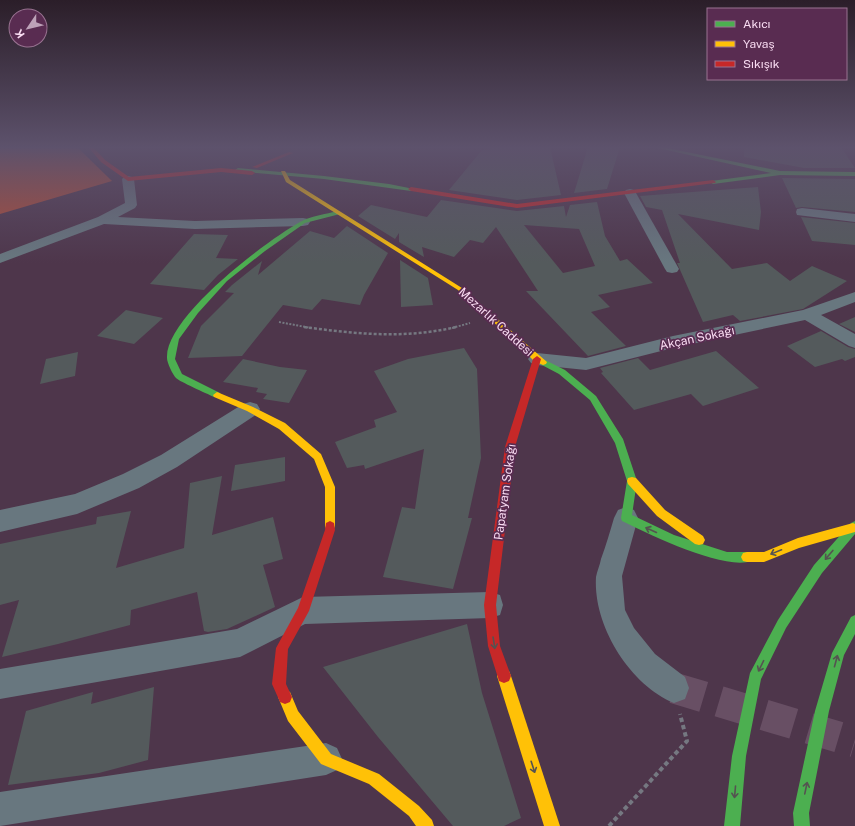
<svg xmlns="http://www.w3.org/2000/svg" width="855" height="826" font-family="'Public Sans',sans-serif">
  <rect width="100%" height="100%" fill="#4e364b"/>
  <!-- forest -->
  <path fill="#b14c37" d="M 0,147 L 77,147 L 112,181 L 0,214 Z"/>
  <!-- building -->
  <g fill="#545a5c" fill-rule="evenodd">
    <path d="M 490,147 L 550,147 L 561,195 L 517,200 L 449,190 L 482,150 L 490,150 Z"/>
    <path d="M 588,147 L 620,147 L 607,189 L 574,193 Z"/>
    <path d="M 744,147 L 841,147 L 855,168 L 804,168 L 744,157 Z"/>
    <path d="M 782,178 L 855,179 L 855,212 L 802,207 L 796,208 Z"/>
    <path d="M 758,187 L 761,212 L 759,230 L 678,214 L 732,269 L 767,263 L 790,281 L 812,266 L 847,281 L 803,309 L 740,321 L 733,315 L 703,322 L 677,263 L 680,263 L 662,210 L 646,207 L 640,196 Z"/>
    <path d="M 441,200 L 517,211 L 564,206 L 566,217 L 570,205 L 597,202 L 605,236 L 620,261 L 627,259 L 653,283 L 598,295 L 610,307 L 591,312 L 626,346 L 588,356 L 526,291 L 538,291 L 496,227 L 483,243 L 470,240 L 454,257 L 422,247 L 424,257 L 399,242 L 399,233 L 395,239 L 358,216 L 371,205 L 427,217 ZM 524,225 L 579,229 L 595,266 L 563,273 Z"/>
    <path d="M 801,217 L 855,223 L 855,245 L 812,241 Z"/>
    <path d="M 347,226 L 388,253 L 364,295 L 360,305 L 322,299 L 312,310 L 283,305 L 242,356 L 188,358 L 201,326 L 234,293 L 225,292 L 232,285 L 262,261 L 258,275 L 310,231 L 334,238 Z"/>
    <path d="M 194,234 L 228,235 L 216,258 L 238,259 L 218,275 L 204,290 L 150,284 Z"/>
    <path d="M 400,260 L 428,278 L 433,305 L 401,307 Z"/>
    <path d="M 126,310 L 163,318 L 134,344 L 97,336 Z"/>
    <path d="M 855,317 L 855,332 L 839,324 Z"/>
    <path d="M 821,331 L 848,347 L 855,349 L 855,357 L 845,361 L 842,359 L 815,367 L 787,346 Z"/>
    <path d="M 464,348 L 477,369 L 481,458 L 468,518 L 472,518 L 453,589 L 383,577 L 402,507 L 415,509 L 424,449 L 365,469 L 364,465 L 347,468 L 335,442 L 376,427 L 374,420 L 397,412 L 374,371 L 408,359 Z"/>
    <path d="M 716,351 L 759,388 L 703,406 L 691,394 L 634,410 L 601,373 L 603,372 L 600,368 L 638,358 L 650,370 Z"/>
    <path d="M 78,352 L 75,376 L 40,384 L 46,359 Z"/>
    <path d="M 243,359 L 280,367 L 307,370 L 289,403 L 263,399 L 267,394 L 256,392 L 258,388 L 223,382 Z"/>
    <path d="M 285,457 L 285,481 L 231,491 L 235,465 Z"/>
    <path d="M 222,476 L 212,535 L 273,517 L 283,559 L 263,565 L 275,607 L 227,629 L 208,632 L 204,631 L 197,592 L 131,610 L 130,625 L 58,644 L 2,657 L 19,600 L 0,605 L 0,544 L 96,524 L 97,517 L 131,511 L 116,568 L 184,548 L 190,483 Z"/>
    <path d="M 467,624 L 482,693 L 521,818 L 504,826 L 453,826 L 378,737 L 323,667 Z"/>
    <path d="M 154,687 L 148,760 L 99,773 L 8,785 L 26,711 L 93,692 L 91,704 Z"/>
  </g>
  <g fill="none" stroke-linecap="round" stroke-linejoin="round">
    <!-- street-tunnel -->
    <path stroke="#684f64" stroke-width="31" stroke-dasharray="31 16" stroke-linecap="butt" d="M 674,688 L 855,742"/>
    <!-- path-far2 -->
    <g stroke="#757881" stroke-width="2" stroke-dasharray="2 1.5" stroke-linecap="butt">
      <path d="M 279,322 L 311,328"/>
      <path d="M 452,328 L 470,323"/>
    </g>
    <!-- path-far1 -->
    <path stroke="#757881" stroke-width="2.5" stroke-dasharray="3 2" stroke-linecap="butt" d="M 304,327 C 355,334 406,339 456,327"/>
    <!-- path -->
    <path stroke="#757881" stroke-width="4" stroke-dasharray="4.5 3" stroke-linecap="butt" d="M 609,826 L 687,741 L 680,714"/>
    <!-- street -->
    <g fill="#68777f" fill-rule="evenodd">
      <path d="M 128,176 L 132,177 L 134,179 L 137,205 L 135,208 L 118,217 L 195,221 L 303,218 L 308,219 L 310,222 L 308,225 L 303,226 L 195,229 L 104,224 L 0,263 L 0,254 L 98,217 L 125,203 L 122,179 L 124,177 Z"/>
      <path d="M 630,189 L 634,190 L 636,193 L 679,269 L 677,272 L 672,273 L 667,272 L 665,269 L 624,193 L 626,190 Z"/>
      <path d="M 802,208 L 855,214 L 855,222 L 797,215 L 796,212 L 797,209 Z"/>
      <path d="M 855,292 L 855,302 L 821,315 L 855,334 L 855,348 L 849,346 L 805,320 L 673,348 L 586,370 L 537,365 L 531,363 L 528,359 L 531,355 L 537,353 L 586,358 L 673,336 L 803,310 Z"/>
      <path d="M 250,402 L 257,404 L 260,409 L 257,414 L 177,467 L 139,488 L 77,514 L 0,532 L 0,510 L 75,494 L 123,474 L 161,455 L 243,404 Z"/>
      <path d="M 626,507 L 634,510 L 638,518 L 622,576 L 625,610 L 634,628 L 655,654 L 685,677 L 689,688 L 685,699 L 674,703 C 629,684 593,625 596,577 C 597,571 600,565 601,559 C 606,545 610,532 614,518 L 618,510 Z"/>
      <path d="M 490,592 L 500,595 L 503,605 L 500,615 L 490,618 L 305,624 L 240,657 L 0,699 L 0,669 L 237,629 L 303,597 Z"/>
      <path d="M 326,743 L 337,748 L 342,759 L 337,770 L 326,775 L 0,826 L 0,792 Z"/>
    </g>
    <!-- fast -->
    <g fill="#4caf50" fill-rule="evenodd">
      <path d="M 653,147 L 662,147 L 780,171 L 855,172 L 855,176 L 780,175 L 713,184 L 710,182 L 711,181 L 771,173 Z"/>
      <path d="M 238,168 L 324,176 L 389,184 L 414,189 L 411,191 L 324,179 L 236,171 L 235,170 Z"/>
      <path d="M 338,211 L 340,212 L 340,214 L 305,223 L 265,251 L 227,281 L 198,313 L 179,339 L 175,359 L 182,374 L 220,393 L 221,395 L 220,397 L 214,397 C 206,393 180,382 176,378 C 173,375 167,363 167,358 C 165,317 266,241 300,222 C 310,216 326,214 338,211 Z"/>
      <path d="M 543,359 L 565,370 L 596,396 L 623,439 L 637,481 L 632,515 L 674,535 L 727,552 L 747,552 L 751,553 L 753,557 L 751,561 C 725,571 648,534 622,521 L 621,518 L 627,481 L 615,443 L 590,400 L 559,374 L 540,364 L 539,362 L 540,360 Z"/>
      <path d="M 855,521 L 855,534 L 822,573 L 786,628 L 761,679 L 746,756 L 740,826 L 724,826 L 732,756 L 750,673 L 778,620 L 814,565 L 851,523 Z"/>
      <path d="M 855,615 L 855,634 L 844,655 L 829,711 L 809,813 L 810,826 L 794,826 L 793,813 L 815,711 L 832,653 L 851,617 Z"/>
    </g>
    <!-- slow -->
    <g fill="#ffc107" fill-rule="evenodd">
      <path d="M 281,171 L 285,171 L 290,180 L 462,288 L 547,362 L 546,364 L 543,365 L 534,361 L 514,341 L 458,290 L 286,182 Z"/>
      <path d="M 217,392 L 253,407 L 285,423 L 321,454 L 335,487 L 335,526 L 334,529 L 330,531 L 326,529 L 325,526 L 325,487 L 314,459 L 279,429 L 247,411 L 214,397 L 213,395 Z"/>
      <path d="M 632,477 L 636,478 L 665,510 L 703,536 L 705,540 L 703,544 L 699,545 L 695,544 L 657,516 L 628,484 L 627,481 L 628,478 Z"/>
      <path d="M 853,523 L 855,524 L 855,532 L 799,548 L 764,562 L 747,562 L 743,561 L 741,557 L 743,553 L 747,552 L 764,552 L 798,538 Z"/>
      <path d="M 504,669 L 509,671 L 511,676 L 560,826 L 544,826 L 497,676 L 499,671 Z"/>
      <path d="M 285,690 L 290,692 L 298,711 L 331,754 L 379,774 L 419,806 L 432,820 L 434,826 L 416,826 L 409,816 L 369,784 L 321,764 L 288,721 L 278,697 L 280,692 Z"/>
    </g>
    <!-- jam -->
    <g fill="#c62828" fill-rule="evenodd">
      <path d="M 88,147 L 93,147 L 105,160 L 129,177 L 221,168 L 252,171 L 255,173 L 252,175 L 221,172 L 128,181 L 101,162 Z"/>
      <path d="M 289,152 L 293,153 L 257,168 L 252,167 Z"/>
      <path d="M 713,180 L 716,182 L 715,183 L 517,208 L 411,191 L 408,189 L 411,187 L 517,204 Z"/>
      <path d="M 537,356 L 541,359 L 515,447 L 496,605 L 500,646 L 511,676 L 509,681 L 504,683 L 499,681 L 488,646 L 484,605 L 505,447 L 533,359 Z"/>
      <path d="M 330,521 L 334,523 L 335,530 L 309,611 L 288,649 L 286,684 L 292,697 L 290,702 L 285,704 L 280,702 L 272,684 L 276,648 L 298,608 L 325,530 L 326,523 Z"/>
    </g>
  </g>
  <!-- one-way arrows -->
  <defs><path id="oneway-shaft" d="M-6 0H5M1.5-3L5.5 0L1.5 3" fill="none" stroke-width="1.6" stroke-linecap="round" stroke-linejoin="round"/></defs>
  <g stroke="#555351">
    <use href="#oneway-shaft" transform="translate(651 530) rotate(-156)"/>
    <use href="#oneway-shaft" transform="translate(776 552) rotate(158)"/>
    <use href="#oneway-shaft" transform="translate(829 555) rotate(130)"/>
    <use href="#oneway-shaft" transform="translate(494 643) rotate(81)"/>
    <use href="#oneway-shaft" transform="translate(836 661) rotate(-75)"/>
    <use href="#oneway-shaft" transform="translate(761 666) rotate(116)"/>
    <use href="#oneway-shaft" transform="translate(533 767) rotate(72)"/>
    <use href="#oneway-shaft" transform="translate(806 788) rotate(-78)"/>
    <use href="#oneway-shaft" transform="translate(735 792) rotate(95)"/>
  </g>
  <!-- sky -->
  <linearGradient id="sky" x2="0" y2="1"><stop stop-color="#2b1e29"/><stop offset="0.56" stop-color="#5d526c"/><stop offset="1" stop-color="#5d526c" stop-opacity="0"/></linearGradient>
  <rect width="855" height="263" fill="url(#sky)"/>
  <g text-anchor="middle" stroke-width="3.5" stroke-linejoin="round" paint-order="stroke">
    <!-- street labels -->
    <g font-size="12" fill="#f9dcf2" stroke="#592c51">
      <text transform="translate(496 322) rotate(42)" y="4">Mezarlık Caddesi</text>
      <text transform="translate(697 338) rotate(-12)" y="4">Akçan Sokağı</text>
      <text transform="translate(505 492) rotate(-82)" y="4">Papatyam Sokağı</text>
    </g>
  </g>
  <!-- legend -->
  <rect x="707" y="8" width="140" height="72" fill="#592c51" stroke="#997291"/>
  <rect x="715" y="21" width="20" height="6" fill="#4caf50" stroke="#997291"/>
  <text x="743" y="28" font-size="12" fill="#f9dcf2">Akıcı</text>
  <rect x="715" y="41" width="20" height="6" fill="#ffc107" stroke="#997291"/>
  <text x="743" y="48" font-size="12" fill="#f9dcf2">Yavaş</text>
  <rect x="715" y="61" width="20" height="6" fill="#c62828" stroke="#997291"/>
  <text x="743" y="68" font-size="12" fill="#f9dcf2">Sıkışık</text>
  <!-- north arrow -->
  <g transform="translate(28 28) rotate(235)"><circle r="19" fill="#592c51" stroke="#997291"/>
  <path d="M0-3L7 15L0 10L-7 15Z" fill="#bda2b8"/>
  <text y="-6" font-size="11" font-weight="bold" text-anchor="middle" fill="#f9dcf2">K</text>
  </g>
</svg>
